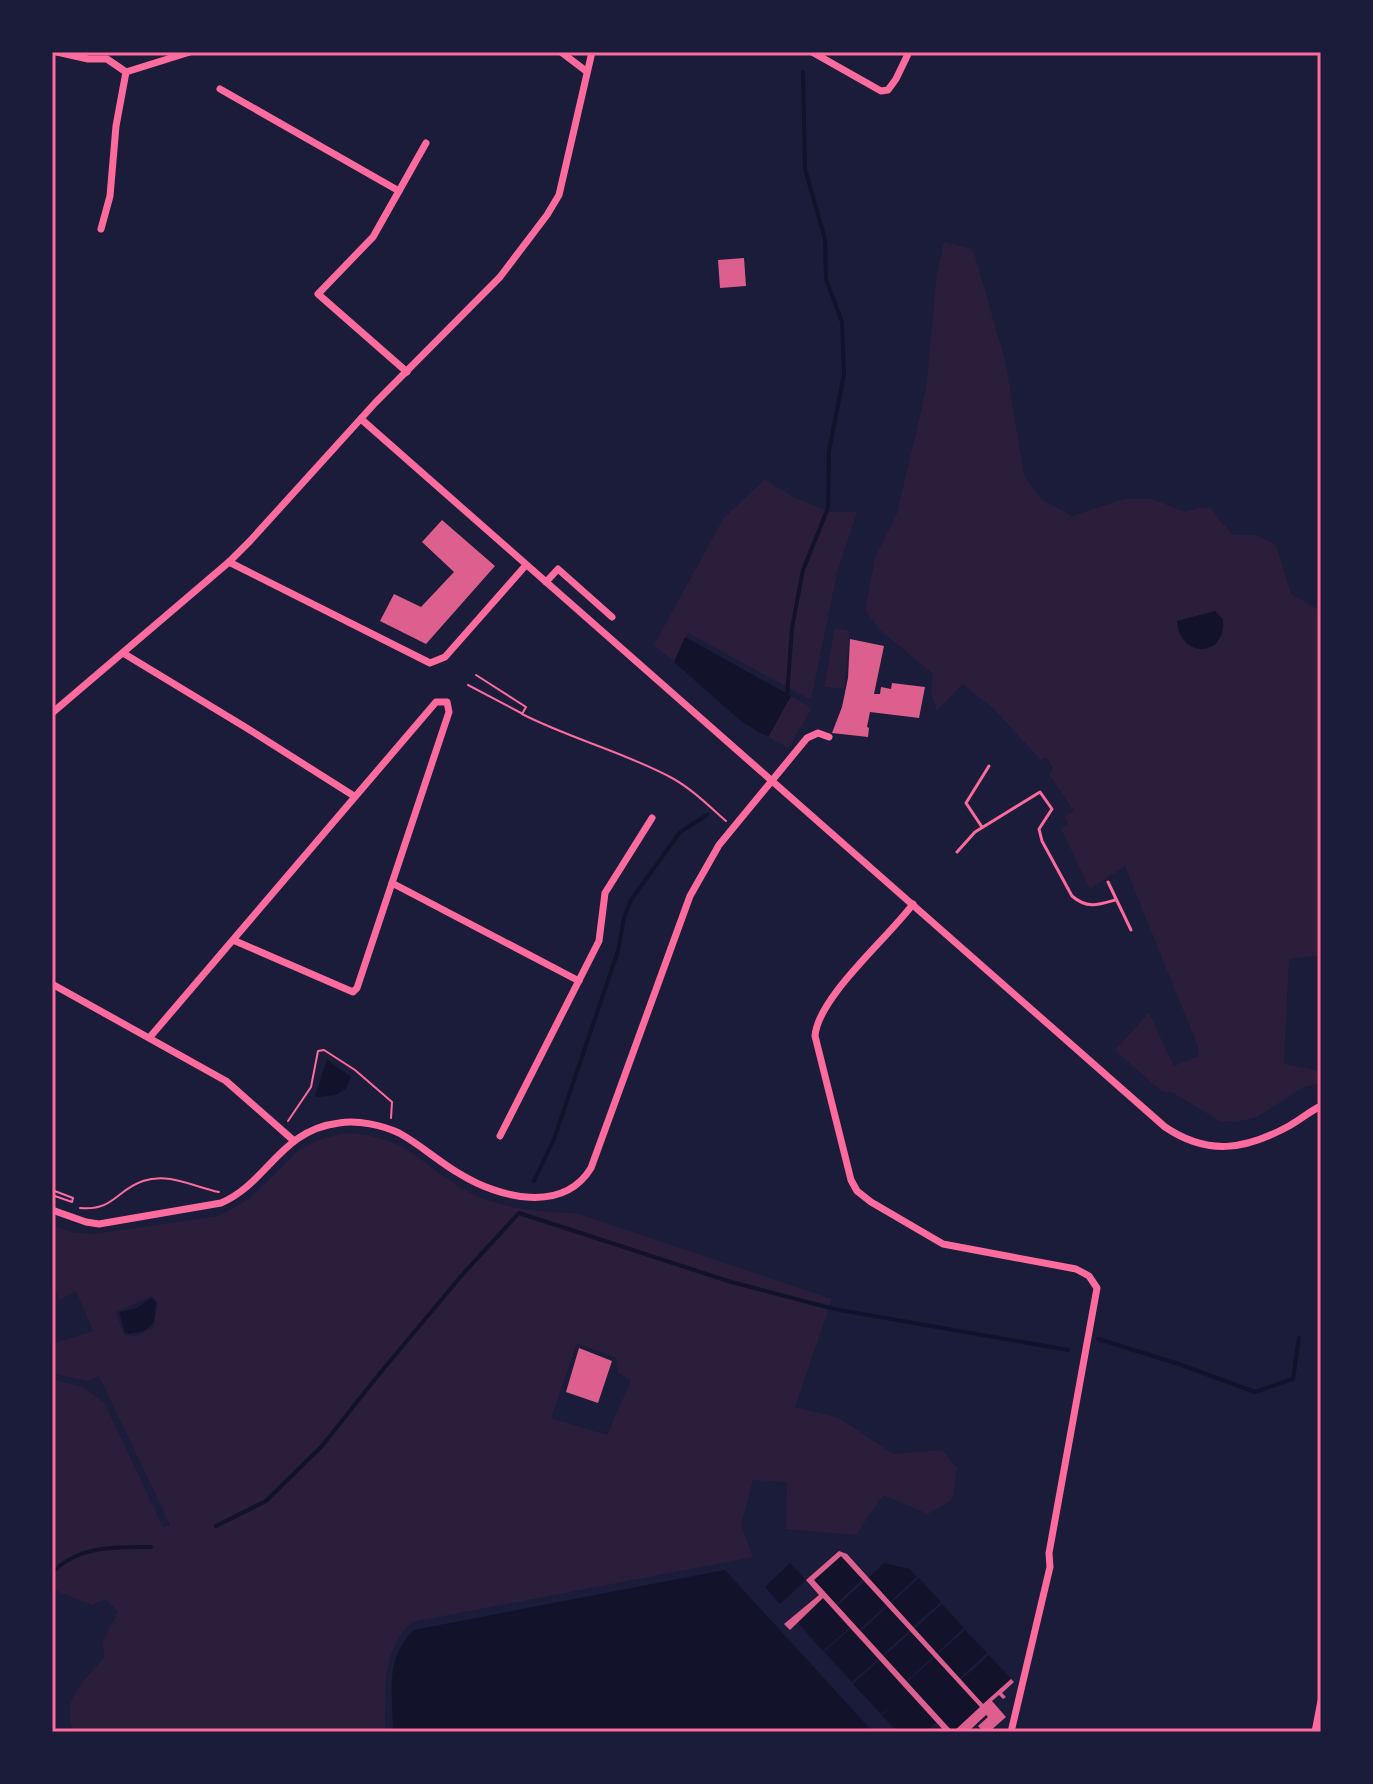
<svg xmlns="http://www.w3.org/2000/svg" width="1373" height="1784" font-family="'Varela Round',sans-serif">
  <rect width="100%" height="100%" fill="#1b1b3a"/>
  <!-- green -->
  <g fill="#2a1e3b" fill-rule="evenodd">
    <path d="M 944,242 L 973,249 L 1006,364 L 1024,475 L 1041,499 L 1072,516 L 1124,499 L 1152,499 L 1185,512 L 1198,508 L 1211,508 L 1219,520 L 1234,535 L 1256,535 L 1276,545 L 1291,594 L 1321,611 L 1321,955 L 1289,959 L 1284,1064 L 1321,1071 L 1321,1083 L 1304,1087 L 1257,1117 L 1236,1122 L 1220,1121 L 1173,1093 L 1161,1091 L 1115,1050 L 1149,1013 L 1174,1066 L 1199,1056 L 1198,1047 L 1125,866 L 1090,889 L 1061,829 L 1068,824 L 1064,817 L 1074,811 L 1049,774 L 1053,768 L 1046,757 L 1041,760 L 991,706 L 962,684 L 937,711 L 931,693 L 933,674 L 880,630 L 865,610 L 875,558 L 897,513 L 926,390 L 937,273 Z"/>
    <path d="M 765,479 L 793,497 L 830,512 L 857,512 L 837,573 L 811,700 L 688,633 L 674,662 L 654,645 L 723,519 Z"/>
    <path d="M 835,628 L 850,631 L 844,689 L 824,687 Z"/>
    <path d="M 791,696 L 809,706 L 811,710 L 788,748 L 768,737 Z"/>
    <path d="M 347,1133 C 411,1137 418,1164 467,1191 C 500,1209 540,1212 576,1213 L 832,1299 L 795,1407 L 839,1418 L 893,1454 L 942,1450 L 957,1468 L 952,1500 L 928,1514 L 883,1495 L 856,1535 L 786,1529 L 787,1482 L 753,1480 L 741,1525 L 753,1557 L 412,1622 C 380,1652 386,1691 385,1732 L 74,1732 C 59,1700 84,1681 104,1658 L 103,1641 L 118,1612 L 106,1599 L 92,1605 L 52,1589 L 52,1379 L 83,1387 L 104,1402 L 163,1527 L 170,1525 L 99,1376 L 88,1381 L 52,1373 L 52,1344 L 93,1331 L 76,1291 L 60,1300 L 52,1284 L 52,1225 L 70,1232 L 94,1234 L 219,1216 L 250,1198 L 300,1149 L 324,1138 ZM 152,1296 L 158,1303 L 153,1327 L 136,1336 L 124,1335 L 116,1312 ZM 577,1343 L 616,1358 L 618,1373 L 631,1380 L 607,1435 L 551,1418 Z"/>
  </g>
  <!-- water -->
  <g fill="#12122b">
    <path d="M 1215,611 L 1223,619 C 1227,658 1179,659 1177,621 Z"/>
    <path d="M 685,637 L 791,696 L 768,737 L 742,722 L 674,662 Z"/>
    <path d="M 327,1060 L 351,1077 L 346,1089 L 335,1095 L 318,1097 L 315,1096 Z"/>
    <path d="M 151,1298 L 156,1302 L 154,1322 L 144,1331 L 129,1334 L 125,1332 L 119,1312 L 137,1308 Z"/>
    <path d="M 841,1556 L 863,1579 L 836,1604 L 814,1580 Z"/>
    <path d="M 790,1563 L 806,1580 L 780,1604 L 765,1587 Z"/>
    <path d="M 884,1563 L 910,1569 L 917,1577 L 890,1602 L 868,1578 Z"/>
    <path d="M 725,1570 L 873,1732 L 393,1732 C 393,1694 384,1658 414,1630 Z"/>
    <path d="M 919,1578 L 941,1602 L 913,1627 L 891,1603 Z"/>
    <path d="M 865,1581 L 887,1605 L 859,1630 L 837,1606 Z"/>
    <path d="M 823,1598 L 849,1628 L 823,1651 L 797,1622 Z"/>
    <path d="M 942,1604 L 964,1628 L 937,1653 L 915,1628 Z"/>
    <path d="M 888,1606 L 910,1630 L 882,1655 L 861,1631 Z"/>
    <path d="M 850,1629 L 878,1659 L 852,1682 L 824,1652 Z"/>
    <path d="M 965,1630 L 987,1653 L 960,1678 L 938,1654 Z"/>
    <path d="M 911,1632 L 934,1656 L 906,1681 L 884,1656 Z"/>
    <path d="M 989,1655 L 1011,1679 L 983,1704 L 961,1680 Z"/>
    <path d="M 935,1657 L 980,1707 L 953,1732 L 907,1682 Z"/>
    <path d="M 879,1660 L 907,1691 L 897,1701 L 908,1692 L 936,1722 L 925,1732 L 897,1732 L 882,1715 L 892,1706 L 881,1714 L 853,1684 Z"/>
  </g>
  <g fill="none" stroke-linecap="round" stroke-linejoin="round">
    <!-- stream -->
    <g stroke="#12122b" stroke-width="4">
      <path d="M 787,696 L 792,628 L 803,570 L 828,508 L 829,451 L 844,374 L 842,322 L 826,279 L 825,239 L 805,169 L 803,72"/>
      <path d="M 534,1181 L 554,1139 L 618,951 L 624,918 L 631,900 L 680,832 L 707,815"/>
      <path d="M 1098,1339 L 1179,1364 L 1255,1392 L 1293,1379 L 1299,1338"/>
      <path d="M 216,1526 L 266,1501 L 322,1446 L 380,1373 L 462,1275 L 519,1213 L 728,1281 L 834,1309 L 1068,1350"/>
      <path d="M 52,1573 C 78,1545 116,1547 151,1547"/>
    </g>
  </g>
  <!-- building -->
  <g fill="#dd5f8e">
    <path d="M 744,258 L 746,286 L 720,288 L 718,260 Z"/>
    <path d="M 442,520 L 495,566 L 426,644 L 380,621 L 394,594 L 421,607 L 454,572 L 422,542 Z"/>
    <path d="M 850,639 L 884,646 L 874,694 L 880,694 L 881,687 L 891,689 L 892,683 L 925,687 L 919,718 L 870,712 L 867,727 L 869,728 L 868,737 L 832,733 L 842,707 L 848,678 Z"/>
    <path d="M 579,1348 L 612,1361 L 598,1403 L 566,1392 Z"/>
    <path d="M 839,1551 L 847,1554 L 983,1704 L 1011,1679 L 1014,1682 L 1002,1693 L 1006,1697 L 1003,1699 L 999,1695 L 992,1701 L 1006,1717 L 989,1732 L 984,1732 L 978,1726 L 988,1717 L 986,1715 L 971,1729 L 974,1732 L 953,1732 L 980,1707 L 841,1556 L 814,1580 L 953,1732 L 945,1732 L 823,1598 L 790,1630 L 784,1624 L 819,1595 L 806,1580 Z"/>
  </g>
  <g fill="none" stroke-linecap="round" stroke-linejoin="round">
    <!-- path -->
    <g stroke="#ff6b9d" stroke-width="2">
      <path d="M 476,675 L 526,707 L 522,714 C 571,739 624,752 672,778 C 692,789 709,806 726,821"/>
      <path d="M 468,685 L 521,713"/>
      <path d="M 288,1121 L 311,1087 L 318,1051 L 324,1050 L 355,1070 L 392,1102 L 391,1118"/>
      <path d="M 52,1190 L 73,1198 L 72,1202 L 52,1195"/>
      <path d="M 80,1208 C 114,1211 116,1190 143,1181 C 169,1172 194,1187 219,1192"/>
    </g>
    <!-- service -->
    <g stroke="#ff6b9d" stroke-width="3">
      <path d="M 982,827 L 966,803 L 989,766"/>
      <path d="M 957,852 L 975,832 L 1040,792 L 1052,809 L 1039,829 L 1042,841 L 1072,896 C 1087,909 1098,905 1115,900"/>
      <path d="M 1108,882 L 1131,930"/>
    </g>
    <!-- minor -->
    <g stroke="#ff6b9d" stroke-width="7">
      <path d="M 57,52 L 88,59 L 107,59 L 126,72"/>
      <path d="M 561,52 L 586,71"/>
      <path d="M 812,52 L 881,91 L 888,90 L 896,79 L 909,52"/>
      <path d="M 220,89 L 399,191 L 373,237 L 318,294 L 407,372"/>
      <path d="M 399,191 L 426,143"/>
      <path d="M 101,229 L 110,196 L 116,126 L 126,72 L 190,52"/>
      <path d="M 361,419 L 1165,1127 C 1208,1156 1245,1150 1289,1126 C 1300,1120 1310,1111 1321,1106"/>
      <path d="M 229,562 L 430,663 L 445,657 L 526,565"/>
      <path d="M 546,582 L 558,569 L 612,617"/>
      <path d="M 123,653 L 245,727 L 354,796"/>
      <path d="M 52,713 L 229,562 L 250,541 L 375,403 L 500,277 L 547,215 L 559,195 L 592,52"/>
      <path d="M 392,883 L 579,981"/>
      <path d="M 913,904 C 888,938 818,997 815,1036 L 851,1180 L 857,1191 L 871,1202 L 943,1244 L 1076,1269 L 1089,1276 L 1097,1288 L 1049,1553 L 1050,1567 L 1011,1732"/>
      <path d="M 52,984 L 226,1081 L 293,1140"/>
      <path d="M 150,1037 L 436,702 L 447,702 L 449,712 L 357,988 L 353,992 L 233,940"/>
      <path d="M 500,1136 L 599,941 L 605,893 L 652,818"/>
      <path d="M 52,1210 L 86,1222 L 99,1224 L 221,1203 C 268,1183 280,1130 339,1123 C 358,1120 382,1125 399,1133 C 421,1145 439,1162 460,1174 C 499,1198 563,1214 591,1168 L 690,896 L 719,845 L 807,738 L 818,733 L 829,737"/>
      <path d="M 1315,1732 L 1321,1701"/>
    </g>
  </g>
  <!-- border -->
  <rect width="1373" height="1784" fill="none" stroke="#1b1b3a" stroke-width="108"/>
  <rect x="54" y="54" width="1265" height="1676" fill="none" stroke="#ff6b9d" stroke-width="3"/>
</svg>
